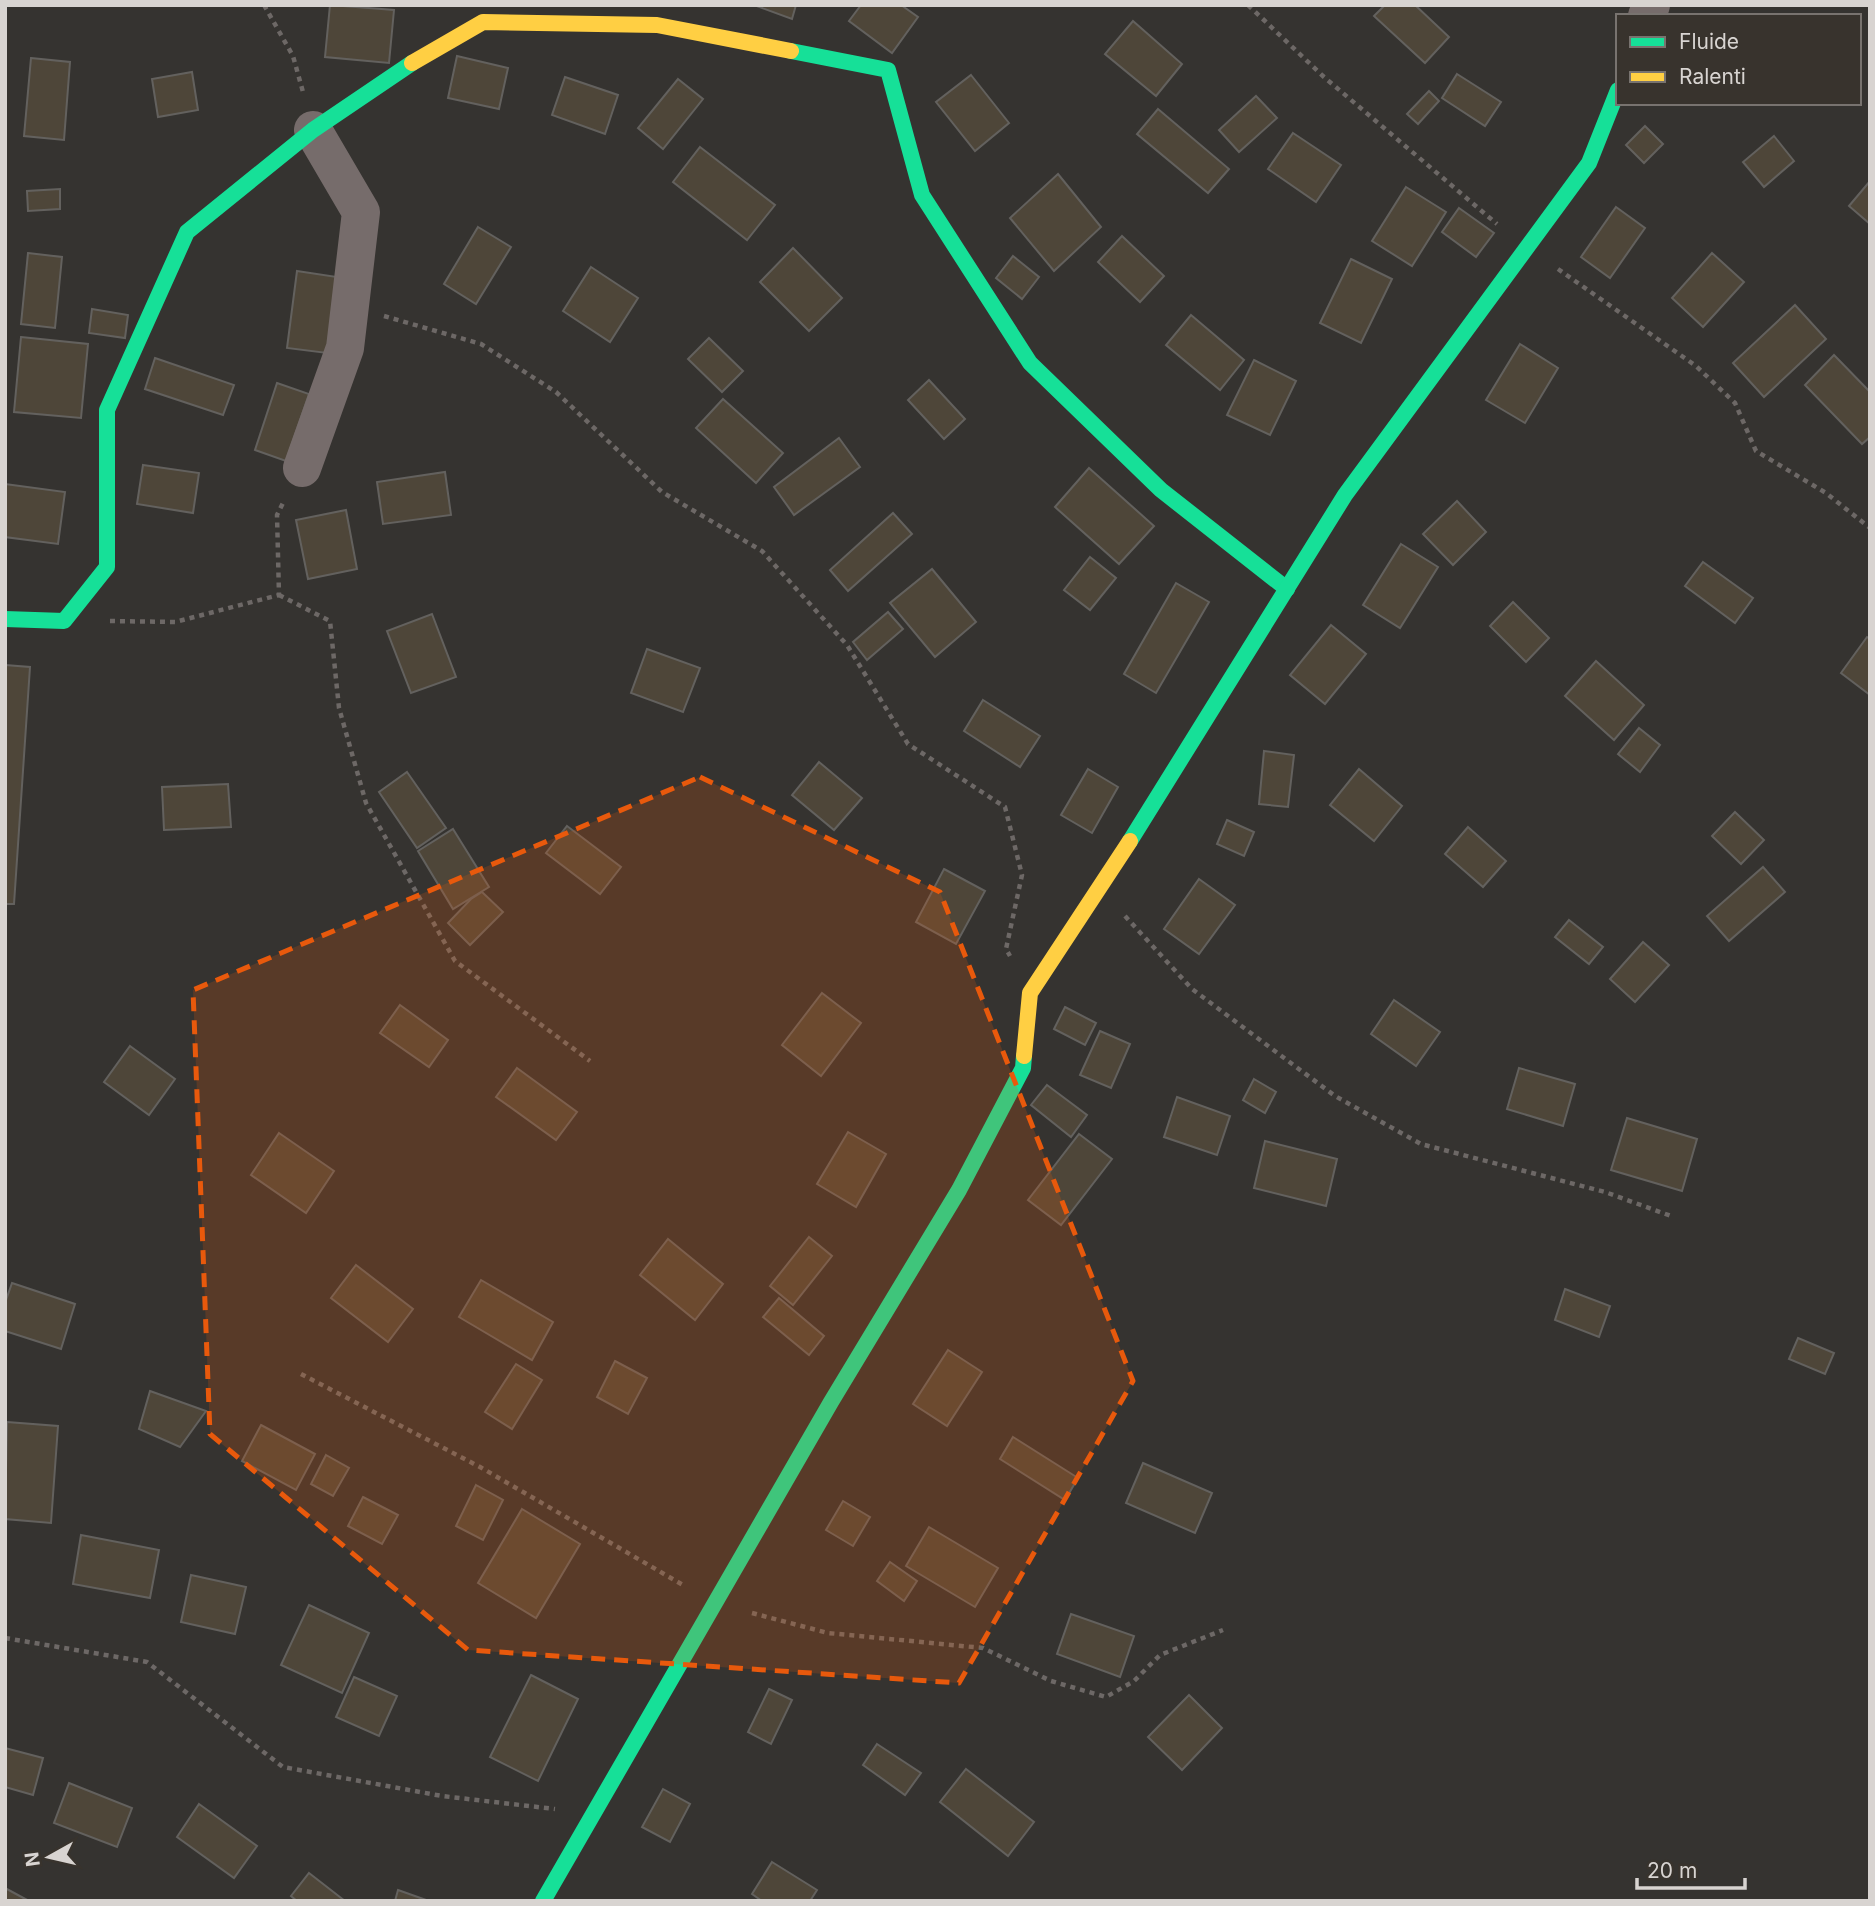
<svg xmlns="http://www.w3.org/2000/svg" width="1875" height="1906" font-family="Inter,sans-serif">
  <rect width="100%" height="100%" fill="#353330"/>
  <!-- building -->
  <g fill="#4e4639" stroke="#63615e" stroke-width="2">
    <path d="M 330,5 L 394,10 L 389,63 L 325,57 Z"/>
    <path d="M 754,5 L 796,5 L 792,19 Z"/>
    <path d="M 861,5 L 901,5 L 918,17 L 892,53 L 849,21 Z"/>
    <path d="M 1385,5 L 1415,5 L 1449,37 L 1425,63 L 1374,16 Z"/>
    <path d="M 1133,21 L 1182,64 L 1156,96 L 1105,54 Z"/>
    <path d="M 457,56 L 508,68 L 499,109 L 448,98 Z"/>
    <path d="M 31,58 L 70,62 L 64,140 L 24,136 Z"/>
    <path d="M 192,72 L 198,110 L 158,117 L 152,79 Z"/>
    <path d="M 1457,74 L 1501,102 L 1485,126 L 1442,98 Z"/>
    <path d="M 971,75 L 1009,123 L 975,151 L 936,102 Z"/>
    <path d="M 565,77 L 618,95 L 605,134 L 552,115 Z"/>
    <path d="M 678,79 L 703,99 L 663,149 L 638,128 Z"/>
    <path d="M 1429,91 L 1439,101 L 1418,124 L 1407,114 Z"/>
    <path d="M 1256,96 L 1277,118 L 1239,152 L 1219,130 Z"/>
    <path d="M 1158,109 L 1229,169 L 1208,193 L 1137,134 Z"/>
    <path d="M 1645,126 L 1663,144 L 1644,163 L 1626,145 Z"/>
    <path d="M 1293,133 L 1341,165 L 1316,202 L 1268,169 Z"/>
    <path d="M 1774,136 L 1794,161 L 1764,187 L 1743,162 Z"/>
    <path d="M 700,147 L 775,205 L 747,240 L 673,182 Z"/>
    <path d="M 1058,174 L 1101,227 L 1054,271 L 1010,218 Z"/>
    <path d="M 1870,181 L 1870,224 L 1849,206 Z"/>
    <path d="M 1406,187 L 1446,212 L 1412,266 L 1372,241 Z"/>
    <path d="M 60,189 L 60,209 L 28,211 L 27,191 Z"/>
    <path d="M 1616,207 L 1645,228 L 1610,278 L 1581,257 Z"/>
    <path d="M 1459,208 L 1494,233 L 1476,257 L 1442,232 Z"/>
    <path d="M 478,227 L 511,247 L 476,304 L 444,284 Z"/>
    <path d="M 1122,236 L 1164,276 L 1140,302 L 1098,262 Z"/>
    <path d="M 793,248 L 842,298 L 809,331 L 760,282 Z"/>
    <path d="M 28,253 L 62,257 L 55,328 L 21,324 Z"/>
    <path d="M 1712,253 L 1744,282 L 1703,327 L 1672,298 Z"/>
    <path d="M 1013,256 L 1039,277 L 1022,299 L 996,278 Z"/>
    <path d="M 1351,259 L 1392,279 L 1361,343 L 1320,323 Z"/>
    <path d="M 591,267 L 638,298 L 610,342 L 563,311 Z"/>
    <path d="M 297,271 L 337,277 L 327,353 L 287,348 Z"/>
    <path d="M 1795,305 L 1826,339 L 1764,397 L 1733,363 Z"/>
    <path d="M 92,309 L 128,315 L 125,338 L 89,333 Z"/>
    <path d="M 1191,315 L 1244,360 L 1220,390 L 1166,345 Z"/>
    <path d="M 21,337 L 88,344 L 81,418 L 14,412 Z"/>
    <path d="M 709,338 L 743,371 L 722,392 L 688,359 Z"/>
    <path d="M 1520,344 L 1558,368 L 1525,423 L 1486,400 Z"/>
    <path d="M 1834,355 L 1870,392 L 1870,437 L 1862,444 L 1805,385 Z"/>
    <path d="M 155,358 L 234,385 L 223,415 L 145,389 Z"/>
    <path d="M 1254,360 L 1296,381 L 1270,435 L 1227,415 Z"/>
    <path d="M 929,380 L 965,419 L 944,439 L 908,400 Z"/>
    <path d="M 277,383 L 309,394 L 286,461 L 255,450 Z"/>
    <path d="M 723,399 L 783,453 L 756,483 L 696,428 Z"/>
    <path d="M 839,438 L 860,467 L 794,515 L 774,487 Z"/>
    <path d="M 143,465 L 199,473 L 193,513 L 137,504 Z"/>
    <path d="M 1089,468 L 1154,526 L 1119,564 L 1055,507 Z"/>
    <path d="M 445,472 L 451,515 L 383,524 L 377,482 Z"/>
    <path d="M 5,484 L 65,492 L 58,544 L 5,537 Z"/>
    <path d="M 1457,501 L 1486,532 L 1453,565 L 1423,534 Z"/>
    <path d="M 346,510 L 357,569 L 308,579 L 296,520 Z"/>
    <path d="M 893,513 L 912,534 L 848,591 L 830,570 Z"/>
    <path d="M 1401,544 L 1438,567 L 1400,628 L 1363,605 Z"/>
    <path d="M 1090,557 L 1116,578 L 1090,610 L 1064,590 Z"/>
    <path d="M 1703,562 L 1753,598 L 1735,623 L 1685,586 Z"/>
    <path d="M 932,569 L 976,622 L 935,657 L 890,603 Z"/>
    <path d="M 1176,583 L 1209,602 L 1156,693 L 1124,674 Z"/>
    <path d="M 1513,602 L 1549,638 L 1526,662 L 1490,626 Z"/>
    <path d="M 888,612 L 903,629 L 867,660 L 853,642 Z"/>
    <path d="M 432,614 L 456,677 L 411,693 L 387,631 Z"/>
    <path d="M 1331,625 L 1366,654 L 1325,704 L 1290,675 Z"/>
    <path d="M 1867,637 L 1870,639 L 1870,695 L 1841,673 Z"/>
    <path d="M 647,649 L 700,668 L 683,712 L 631,693 Z"/>
    <path d="M 1596,661 L 1644,705 L 1614,740 L 1565,696 Z"/>
    <path d="M 5,665 L 30,667 L 14,904 L 5,904 Z"/>
    <path d="M 983,700 L 1040,736 L 1020,767 L 964,731 Z"/>
    <path d="M 1639,728 L 1660,745 L 1640,772 L 1618,754 Z"/>
    <path d="M 1264,751 L 1294,755 L 1288,807 L 1259,804 Z"/>
    <path d="M 819,762 L 862,798 L 834,830 L 792,795 Z"/>
    <path d="M 1088,769 L 1118,787 L 1092,833 L 1061,815 Z"/>
    <path d="M 1359,769 L 1402,806 L 1374,841 L 1330,805 Z"/>
    <path d="M 407,772 L 446,828 L 417,848 L 379,792 Z"/>
    <path d="M 228,784 L 231,827 L 164,830 L 162,787 Z"/>
    <path d="M 1735,812 L 1764,840 L 1741,864 L 1712,836 Z"/>
    <path d="M 1227,820 L 1254,832 L 1244,856 L 1217,844 Z"/>
    <path d="M 567,826 L 621,867 L 600,894 L 546,853 Z"/>
    <path d="M 1468,827 L 1506,861 L 1483,887 L 1445,854 Z"/>
    <path d="M 453,829 L 489,887 L 453,909 L 418,851 Z"/>
    <path d="M 1763,867 L 1785,892 L 1729,941 L 1707,916 Z"/>
    <path d="M 944,869 L 985,891 L 956,944 L 916,922 Z"/>
    <path d="M 1199,879 L 1235,905 L 1199,954 L 1164,929 Z"/>
    <path d="M 482,892 L 503,912 L 470,945 L 448,923 L 471,899 Z"/>
    <path d="M 1569,920 L 1603,947 L 1589,964 L 1555,937 Z"/>
    <path d="M 1643,942 L 1669,965 L 1635,1002 L 1610,979 Z"/>
    <path d="M 822,993 L 861,1023 L 821,1076 L 782,1045 Z"/>
    <path d="M 1394,1000 L 1440,1032 L 1416,1066 L 1371,1034 Z"/>
    <path d="M 400,1005 L 448,1040 L 429,1067 L 380,1033 Z"/>
    <path d="M 1065,1007 L 1096,1023 L 1085,1045 L 1054,1029 Z"/>
    <path d="M 1100,1031 L 1130,1044 L 1111,1088 L 1080,1075 Z"/>
    <path d="M 130,1046 L 175,1079 L 149,1115 L 104,1082 Z"/>
    <path d="M 517,1068 L 577,1112 L 556,1140 L 496,1097 Z"/>
    <path d="M 1519,1068 L 1575,1084 L 1563,1126 L 1507,1109 Z"/>
    <path d="M 1254,1079 L 1276,1092 L 1265,1113 L 1243,1100 Z"/>
    <path d="M 1047,1085 L 1087,1115 L 1071,1137 L 1031,1105 Z"/>
    <path d="M 1177,1097 L 1230,1116 L 1217,1155 L 1164,1137 Z"/>
    <path d="M 1627,1118 L 1697,1139 L 1682,1191 L 1611,1170 Z"/>
    <path d="M 848,1132 L 886,1154 L 856,1207 L 817,1184 Z"/>
    <path d="M 279,1133 L 334,1171 L 306,1213 L 251,1175 Z"/>
    <path d="M 1079,1134 L 1112,1159 L 1061,1225 L 1028,1200 Z"/>
    <path d="M 1265,1141 L 1337,1159 L 1326,1206 L 1254,1188 Z"/>
    <path d="M 809,1237 L 832,1256 L 793,1305 L 770,1286 Z"/>
    <path d="M 668,1239 L 723,1284 L 695,1320 L 640,1275 Z"/>
    <path d="M 356,1265 L 413,1309 L 388,1342 L 331,1298 Z"/>
    <path d="M 481,1280 L 553,1322 L 532,1360 L 459,1317 Z"/>
    <path d="M 12,1283 L 75,1304 L 61,1349 L 5,1331 L 5,1303 Z"/>
    <path d="M 1565,1289 L 1610,1306 L 1599,1337 L 1555,1320 Z"/>
    <path d="M 779,1298 L 824,1336 L 809,1355 L 763,1317 Z"/>
    <path d="M 1798,1338 L 1834,1353 L 1825,1374 L 1789,1359 Z"/>
    <path d="M 948,1350 L 982,1372 L 947,1426 L 913,1404 Z"/>
    <path d="M 615,1361 L 647,1378 L 628,1414 L 597,1397 Z"/>
    <path d="M 516,1364 L 542,1380 L 512,1429 L 485,1412 Z"/>
    <path d="M 150,1391 L 206,1411 L 180,1447 L 139,1429 Z"/>
    <path d="M 7,1422 L 58,1426 L 51,1523 L 5,1519 Z"/>
    <path d="M 261,1425 L 315,1454 L 296,1490 L 242,1461 Z"/>
    <path d="M 1013,1437 L 1078,1478 L 1065,1500 L 1000,1459 Z"/>
    <path d="M 326,1455 L 349,1468 L 333,1496 L 311,1484 Z"/>
    <path d="M 1143,1463 L 1212,1493 L 1195,1533 L 1126,1503 Z"/>
    <path d="M 476,1485 L 503,1500 L 483,1540 L 456,1526 Z"/>
    <path d="M 363,1497 L 398,1515 L 382,1544 L 348,1526 Z"/>
    <path d="M 843,1501 L 870,1517 L 853,1546 L 826,1530 Z"/>
    <path d="M 522,1509 L 580,1544 L 536,1618 L 478,1583 Z"/>
    <path d="M 929,1527 L 998,1568 L 975,1607 L 906,1566 Z"/>
    <path d="M 81,1535 L 159,1550 L 150,1598 L 73,1584 Z"/>
    <path d="M 890,1562 L 917,1581 L 904,1601 L 877,1581 Z"/>
    <path d="M 191,1575 L 246,1587 L 235,1634 L 181,1622 Z"/>
    <path d="M 309,1605 L 369,1633 L 342,1693 L 281,1665 Z"/>
    <path d="M 1071,1614 L 1134,1636 L 1120,1677 L 1057,1654 Z"/>
    <path d="M 531,1675 L 578,1699 L 538,1781 L 490,1757 Z"/>
    <path d="M 354,1677 L 397,1696 L 379,1736 L 336,1717 Z"/>
    <path d="M 769,1689 L 792,1700 L 771,1744 L 748,1732 Z"/>
    <path d="M 1189,1695 L 1222,1728 L 1182,1770 L 1148,1737 Z"/>
    <path d="M 877,1744 L 921,1773 L 905,1795 L 863,1765 Z"/>
    <path d="M 5,1748 L 43,1758 L 33,1795 L 5,1787 Z"/>
    <path d="M 966,1769 L 1034,1822 L 1008,1856 L 940,1802 Z"/>
    <path d="M 69,1783 L 132,1808 L 117,1847 L 54,1823 Z"/>
    <path d="M 663,1789 L 690,1804 L 670,1842 L 642,1827 Z"/>
    <path d="M 199,1804 L 257,1846 L 234,1878 L 177,1837 Z"/>
    <path d="M 772,1862 L 817,1890 L 810,1901 L 762,1901 L 752,1894 Z"/>
    <path d="M 309,1873 L 345,1901 L 297,1901 L 291,1896 Z"/>
    <path d="M 5,1888 L 29,1901 L 5,1901 Z"/>
    <path d="M 398,1890 L 429,1901 L 395,1901 Z"/>
  </g>
  <g fill="none" stroke-linecap="round" stroke-linejoin="round">
    <!-- path -->
    <g stroke="#6d6866" stroke-width="4.5" stroke-dasharray="5 5" stroke-linecap="butt">
      <path d="M 264,5 L 293,56 L 303,92"/>
      <path d="M 1248,5 L 1324,77 L 1497,224"/>
      <path d="M 1558,269 L 1696,366 L 1735,403 L 1756,451 L 1826,493 L 1870,528"/>
      <path d="M 384,316 L 481,344 L 556,392 L 662,492 L 762,551 L 847,645 L 908,744 L 1005,807 L 1022,875 L 1006,949 L 1010,956"/>
      <path d="M 279,595 L 330,621 L 339,708 L 366,803 L 455,961 L 590,1061"/>
      <path d="M 110,621 L 175,622 L 279,595 L 277,515 L 284,501"/>
      <path d="M 1125,916 L 1192,989 L 1335,1096 L 1421,1144 L 1605,1192 L 1671,1216"/>
      <path d="M 301,1374 L 480,1467 L 683,1585"/>
      <path d="M 752,1613 L 828,1633 L 983,1648 L 1051,1681 L 1106,1697 L 1134,1681 L 1160,1655 L 1223,1630"/>
      <path d="M 5,1638 L 147,1662 L 283,1767 L 442,1796 L 555,1809"/>
    </g>
    <!-- street -->
    <g stroke="#766c6b" stroke-width="38">
      <path d="M 1647,16 L 1651,5"/>
      <path d="M 302,468 L 345,348 L 361,212 L 313,130"/>
    </g>
    <!-- fast -->
    <g stroke="#16e098" stroke-width="16">
      <path d="M 791,51 L 888,70 L 922,195 L 1030,363 L 1161,490 L 1287,589"/>
      <path d="M 5,619 L 64,621 L 107,567 L 107,410 L 187,232 L 313,130 L 412,63"/>
      <path d="M 1130,841 L 1345,495 L 1589,163 L 1618,90"/>
      <path d="M 543,1901 L 831,1402 L 959,1190 L 1023,1068 L 1024,1056"/>
    </g>
    <!-- slow -->
    <g stroke="#ffcf43" stroke-width="16">
      <path d="M 412,63 L 483,22 L 657,25 L 791,51"/>
      <path d="M 1024,1056 L 1030,993 L 1130,841"/>
    </g>
  </g>
  <!-- marked area -->
  <path fill="#e8590c" fill-opacity="0.2" stroke="#e8590c" stroke-width="5" stroke-dasharray="14 9" stroke-linejoin="round" d="M 700,777 L 940,892 L 1133,1381 L 959,1683 L 468,1650 L 210,1434 L 193,990 Z"/>
  <!-- border -->
  <rect width="1875" height="1906" fill="none" stroke="#d8d4d1" stroke-width="14"/>
  <!-- legend -->
  <rect x="1616" y="14" width="245" height="91" fill="#38332d" stroke="#78736f" stroke-width="2"/>
  <rect x="1630" y="37" width="35" height="10" fill="#16e098" stroke="#78736f" stroke-width="2"/>
  <text x="1679" y="49" font-size="21" fill="#d8d4d1">Fluide</text>
  <rect x="1630" y="72" width="35" height="10" fill="#ffcf43" stroke="#78736f" stroke-width="2"/>
  <text x="1679" y="84" font-size="21" fill="#d8d4d1">Ralenti</text>
  <!-- north arrow -->
  <g transform="translate(49 1857) rotate(262)" stroke="#38332d" stroke-width="5" paint-order="stroke">
  <path d="M0-5L12 26L0 18L-12 26Z" fill="#d8d4d1"/>
  <text y="-10" font-size="19" font-weight="bold" text-anchor="middle" fill="#d8d4d1">N</text>
  </g>
  <!-- scale -->
  <path d="M1637 1878v10h108v-10" fill="none" stroke="#d8d4d1" stroke-width="3.5"/>
  <text x="1647" y="1878" font-size="21" fill="#d8d4d1" stroke="#38332d" stroke-width="5" paint-order="stroke">20 m</text>
</svg>
